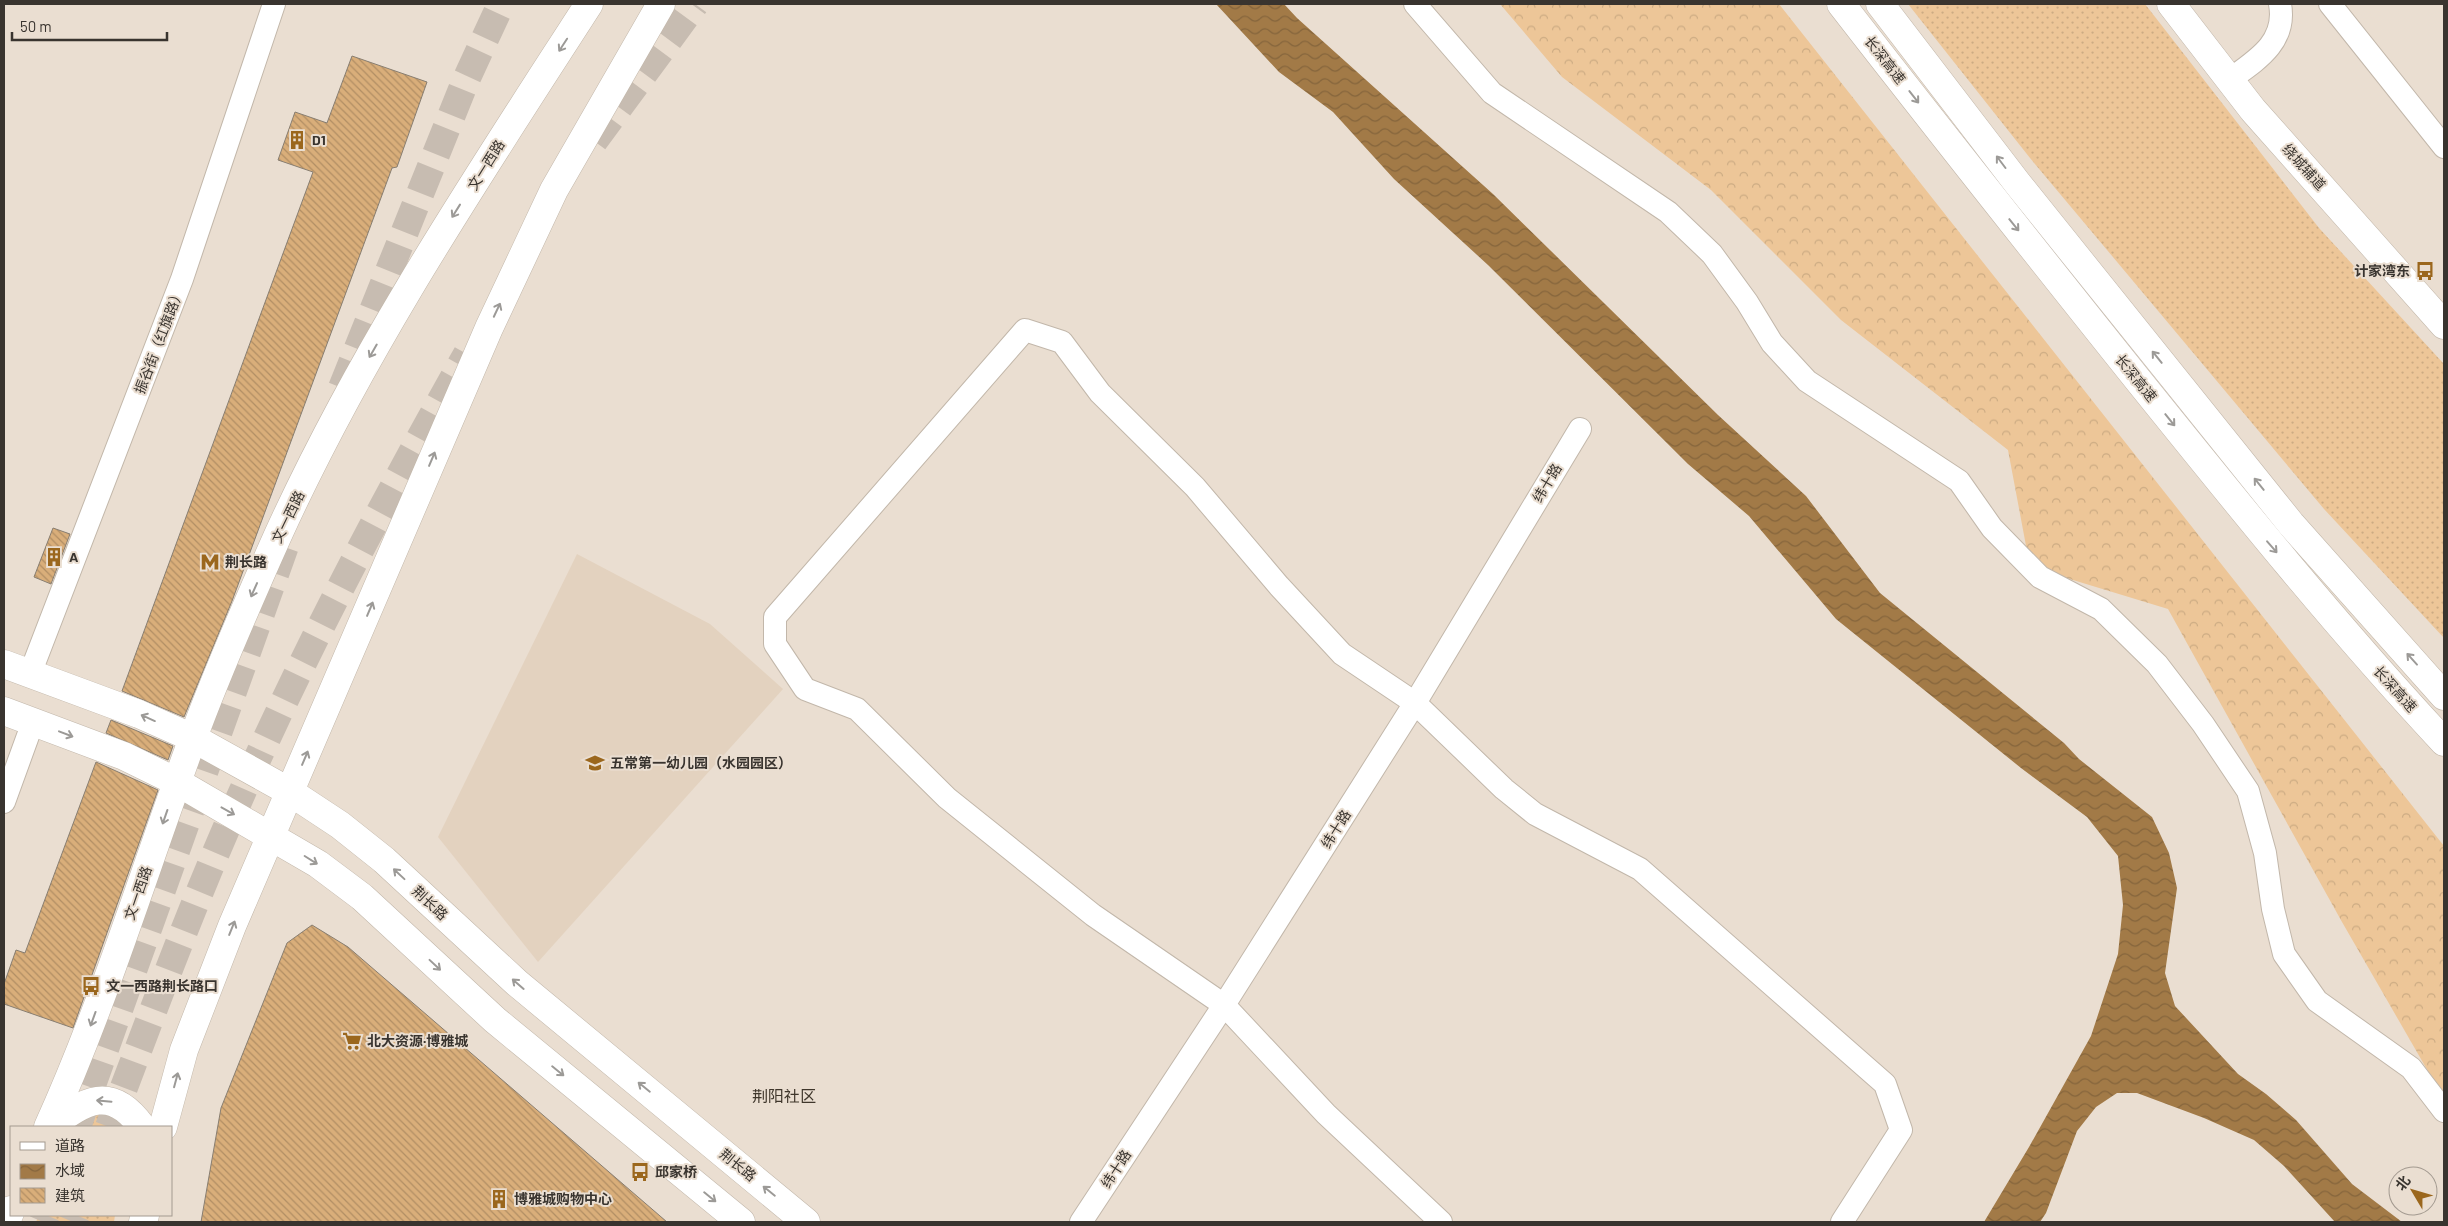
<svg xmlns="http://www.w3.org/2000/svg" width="2448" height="1226" font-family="Barlow,'Noto Sans SC',sans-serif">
  <defs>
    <pattern id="grass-dots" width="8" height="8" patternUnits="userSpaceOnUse" patternTransform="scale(1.25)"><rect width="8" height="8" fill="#edc698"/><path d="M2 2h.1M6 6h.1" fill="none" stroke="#ccab83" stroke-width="1.8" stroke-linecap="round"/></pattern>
    <pattern id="forest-crowns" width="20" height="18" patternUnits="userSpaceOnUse" patternTransform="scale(1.25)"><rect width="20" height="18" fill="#edc698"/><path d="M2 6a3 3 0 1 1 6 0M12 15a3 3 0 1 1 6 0" fill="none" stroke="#ccab83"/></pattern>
    <pattern id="water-waves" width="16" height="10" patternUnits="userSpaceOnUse" patternTransform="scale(1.25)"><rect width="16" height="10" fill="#a27a47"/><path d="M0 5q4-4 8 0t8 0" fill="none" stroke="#85653c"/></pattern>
    <pattern id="building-back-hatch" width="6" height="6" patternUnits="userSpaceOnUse" patternTransform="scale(1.25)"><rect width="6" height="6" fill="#d9ae7a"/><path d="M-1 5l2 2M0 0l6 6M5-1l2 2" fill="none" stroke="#b18e64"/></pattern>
  </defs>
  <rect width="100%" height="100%" fill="#eaded1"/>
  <!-- built -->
  <path fill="#e3d2bf" d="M 577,554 L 710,624 L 783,689 L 538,962 L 438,837 Z"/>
  <!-- grass -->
  <g fill="url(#grass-dots)">
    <path d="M 1908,4 L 2145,4 L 2319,228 L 2444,364 L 2444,638 L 2324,509 L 2030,158 Z"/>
    <path d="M 106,1108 L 130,1127 L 75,1127 L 85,1112 Z"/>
    <path d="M 39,1215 L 115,1215 L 114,1222 L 36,1222 Z"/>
  </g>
  <!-- forest -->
  <path fill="url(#forest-crowns)" d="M 1500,4 L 1779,4 L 2444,846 L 2444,1099 L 2342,922 L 2168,609 L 2030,567 L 2008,450 L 1841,320 L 1711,190 L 1562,77 Z"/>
  <!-- water -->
  <path fill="url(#water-waves)" d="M 1216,4 L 1284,4 L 1297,18 L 1493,194 L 1718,415 L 1806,496 L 1880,593 L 2064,743 L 2079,759 L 2152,817 L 2169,853 L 2177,888 L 2165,973 L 2175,1006 L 2238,1074 L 2266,1094 L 2296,1120 L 2352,1184 L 2402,1222 L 2335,1222 L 2284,1166 L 2254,1140 L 2204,1118 L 2137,1093 L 2117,1093 L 2096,1107 L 2077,1131 L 2046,1213 L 2040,1222 L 1984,1222 L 2029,1147 L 2091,1036 L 2118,954 L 2123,905 L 2118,856 L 2087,817 L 2021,768 L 1836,619 L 1749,516 L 1688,464 L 1488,265 L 1394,179 L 1333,112 L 1279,72 Z"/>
  <!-- building -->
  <g fill="url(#building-back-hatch)" stroke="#887e71">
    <path d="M 352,56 L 427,82 L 397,167 L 392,168 L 232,601 L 184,717 L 122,691 L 313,172 L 278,160 L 295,112 L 327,123 Z"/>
    <path d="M 53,528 L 70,534 L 51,584 L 34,577 Z"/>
    <path d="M 111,720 L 173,746 L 168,760 L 106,733 Z"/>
    <path d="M 96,762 L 158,790 L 73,1028 L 4,1004 L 4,984 L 16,950 L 25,953 Z"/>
    <path d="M 312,925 L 348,947 L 667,1222 L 201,1222 L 221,1108 L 287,943 Z"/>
  </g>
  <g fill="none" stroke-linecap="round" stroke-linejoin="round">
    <!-- highway-tunnel -->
    <g stroke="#c7bcb1" stroke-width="28" stroke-dasharray="28 14" stroke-linecap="butt">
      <path d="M 594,141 L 695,4"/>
      <path d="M 342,388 L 465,82 L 501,4"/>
      <path d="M 77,1127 L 285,546"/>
      <path d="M 109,1127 C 150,1019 190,910 237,804 C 305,650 384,501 467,354"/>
      <path d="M 43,1222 L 46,1215"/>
      <path d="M 73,1222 L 76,1215"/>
    </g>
    <!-- street casing -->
    <g stroke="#c2b7aa" stroke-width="24">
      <g id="street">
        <path d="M 1415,4 L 1492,93 L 1668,212 L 1712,254 L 1747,302 L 1772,343 L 1807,381 L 1959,481 L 1992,528 L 2040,577 L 2101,609 L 2157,664 L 2203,724 L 2248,791 L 2265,853 L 2273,909 L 2284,954 L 2317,1001 L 2411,1068 L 2444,1111"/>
        <path d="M 2330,4 L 2444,147"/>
        <path d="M 2229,80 C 2257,60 2287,42 2280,4"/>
        <path d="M 30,674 L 182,279 L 274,4"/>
        <path d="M 4,802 L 33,722"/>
        <path d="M 1081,1222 L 1224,1005 L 1415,703 L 1580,429"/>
        <path d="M 1441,1222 L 1326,1114 L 1224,1005 L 1093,915 L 947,798 L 857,709 L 805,689 L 775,644 L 775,617 L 1025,330 L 1062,342 L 1100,393 L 1195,487 L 1279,586 L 1342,654 L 1415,703 L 1504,789 L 1535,814 L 1640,869 L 1885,1084 L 1901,1130 L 1842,1222"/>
      </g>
    </g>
    <!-- secondary casing -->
    <g stroke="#c2b7aa" stroke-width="29">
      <g id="secondary">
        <path d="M 2171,4 L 2253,110 L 2444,325"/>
        <path d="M 4,664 L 139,714 L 193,738 L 290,792 L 340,825 L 384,860 L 517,983 L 806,1222"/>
        <path d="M 4,711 L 124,756 L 177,782 L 318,864 L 362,897 L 495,1020 L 741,1222"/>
      </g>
    </g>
    <!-- primary casing -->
    <g stroke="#c2b7aa" stroke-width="29">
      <g id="primary">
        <path d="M 48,1127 C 105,1001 145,868 193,738 C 218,670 248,602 278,535 C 363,348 478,176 589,4"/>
        <path d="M 50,1127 C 85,1100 111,1084 142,1127"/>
        <path d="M 163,1127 L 184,1050 L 232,926 L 489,328 L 554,190 L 661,4"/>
        <path d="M 6,1222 L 11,1210"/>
        <path d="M 143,1222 L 145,1215"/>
      </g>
    </g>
    <!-- highway casing -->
    <g stroke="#c2b7aa" stroke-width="29">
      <g id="highway">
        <path d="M 1841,4 C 1939,130 2038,255 2138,380 C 2237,503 2336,626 2444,742"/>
        <path d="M 1880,4 L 2018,184 L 2291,524 L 2444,696"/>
      </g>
    </g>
    <!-- street -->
    <use href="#street" stroke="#fff" stroke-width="22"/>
    <!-- secondary -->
    <use href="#secondary" stroke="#fff" stroke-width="28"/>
    <!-- primary -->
    <use href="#primary" stroke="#fff" stroke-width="28"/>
    <!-- highway -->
    <use href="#highway" stroke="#fff" stroke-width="28"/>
  </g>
  <!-- one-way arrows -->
  <defs><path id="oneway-shaft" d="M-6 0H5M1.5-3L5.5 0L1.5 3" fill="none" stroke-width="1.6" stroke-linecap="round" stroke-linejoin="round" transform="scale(1.25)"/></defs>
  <g stroke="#9c9a97">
    <use href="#oneway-shaft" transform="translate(563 45) rotate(123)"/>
    <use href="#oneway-shaft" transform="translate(1914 97) rotate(52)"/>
    <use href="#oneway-shaft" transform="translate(2001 162) rotate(-127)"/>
    <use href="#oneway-shaft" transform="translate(456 211) rotate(122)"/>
    <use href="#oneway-shaft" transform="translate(2014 225) rotate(51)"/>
    <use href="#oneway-shaft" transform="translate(497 310) rotate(-65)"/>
    <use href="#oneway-shaft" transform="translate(373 351) rotate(120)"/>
    <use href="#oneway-shaft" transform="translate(2157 357) rotate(-129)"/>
    <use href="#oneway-shaft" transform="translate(2170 420) rotate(51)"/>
    <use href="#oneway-shaft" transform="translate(432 459) rotate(-67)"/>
    <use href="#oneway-shaft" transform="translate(2259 484) rotate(-129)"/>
    <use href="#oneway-shaft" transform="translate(2272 547) rotate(49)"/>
    <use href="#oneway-shaft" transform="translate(254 590) rotate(114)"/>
    <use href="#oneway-shaft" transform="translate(370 609) rotate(-67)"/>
    <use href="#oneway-shaft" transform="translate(2412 659) rotate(-132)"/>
    <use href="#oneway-shaft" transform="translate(148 718) rotate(-156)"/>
    <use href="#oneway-shaft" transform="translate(66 734) rotate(21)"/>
    <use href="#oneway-shaft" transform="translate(305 758) rotate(-67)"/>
    <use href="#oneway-shaft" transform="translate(228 811) rotate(29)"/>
    <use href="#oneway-shaft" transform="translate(165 817) rotate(109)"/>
    <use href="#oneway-shaft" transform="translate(311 860) rotate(32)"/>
    <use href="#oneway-shaft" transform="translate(399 874) rotate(-137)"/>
    <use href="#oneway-shaft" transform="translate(232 928) rotate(-68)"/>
    <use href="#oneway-shaft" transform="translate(435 965) rotate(43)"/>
    <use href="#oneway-shaft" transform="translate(518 984) rotate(-139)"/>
    <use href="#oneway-shaft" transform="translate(93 1019) rotate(110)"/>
    <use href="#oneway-shaft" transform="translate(558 1071) rotate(39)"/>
    <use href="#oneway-shaft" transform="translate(176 1080) rotate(-75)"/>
    <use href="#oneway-shaft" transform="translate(644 1087) rotate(-141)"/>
    <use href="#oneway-shaft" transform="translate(104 1101) rotate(-175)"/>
    <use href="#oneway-shaft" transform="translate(769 1191) rotate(-141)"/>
    <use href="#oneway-shaft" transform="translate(710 1197) rotate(39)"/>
  </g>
  <!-- icons -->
  <defs>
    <g id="building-bare" transform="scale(1.5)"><path d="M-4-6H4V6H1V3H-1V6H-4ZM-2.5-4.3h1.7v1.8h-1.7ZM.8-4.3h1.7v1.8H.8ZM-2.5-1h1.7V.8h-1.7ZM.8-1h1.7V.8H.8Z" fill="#9b671d" stroke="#eaded1" stroke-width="2.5" paint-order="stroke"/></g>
    <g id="bus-bare" transform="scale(1.5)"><path d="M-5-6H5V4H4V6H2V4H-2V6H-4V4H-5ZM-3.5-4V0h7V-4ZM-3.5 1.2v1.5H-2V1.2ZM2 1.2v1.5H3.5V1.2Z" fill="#9b671d" stroke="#eaded1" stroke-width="2.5" paint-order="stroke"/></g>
    <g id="metro-bare" transform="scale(1.5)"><path d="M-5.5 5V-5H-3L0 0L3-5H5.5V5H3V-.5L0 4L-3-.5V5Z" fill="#9b671d" stroke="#eaded1" stroke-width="2.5" paint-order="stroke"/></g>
    <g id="school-bare" transform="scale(1.5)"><path d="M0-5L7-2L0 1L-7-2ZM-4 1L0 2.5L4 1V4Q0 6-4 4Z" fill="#9b671d" stroke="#eaded1" stroke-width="2.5" paint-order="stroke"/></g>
    <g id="supermarket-bare" transform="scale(1.5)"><path d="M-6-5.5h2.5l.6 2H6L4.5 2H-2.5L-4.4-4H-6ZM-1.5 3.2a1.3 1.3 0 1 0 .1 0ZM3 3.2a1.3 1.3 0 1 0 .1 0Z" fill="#9b671d" stroke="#eaded1" stroke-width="2.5" paint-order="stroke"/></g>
  </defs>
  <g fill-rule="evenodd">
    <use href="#building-bare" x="297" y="140"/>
    <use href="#bus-bare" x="2425" y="271"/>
    <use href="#building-bare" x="54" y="557"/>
    <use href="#metro-bare" x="210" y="562"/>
    <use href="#school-bare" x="595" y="763"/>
    <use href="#bus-bare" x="91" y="986"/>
    <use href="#supermarket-bare" x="352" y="1041"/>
    <use href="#bus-bare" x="640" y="1172"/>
    <use href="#building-bare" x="499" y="1199"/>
  </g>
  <g text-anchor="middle" stroke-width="4" stroke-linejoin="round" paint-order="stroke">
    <!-- street labels -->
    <g font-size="14" fill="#39342f" stroke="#eaded1">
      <text transform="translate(1885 60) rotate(52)" y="5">长深高速</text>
      <text transform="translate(486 165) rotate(-58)" y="5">文一西路</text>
      <text transform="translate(2304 167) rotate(48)" y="5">绕城辅道</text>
      <text transform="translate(159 341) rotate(-69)" y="5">振谷街（红旗路）</text>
      <text transform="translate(2136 378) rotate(51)" y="5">长深高速</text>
      <text transform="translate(1547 483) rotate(-59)" y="5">纬十路</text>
      <text transform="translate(288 517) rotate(-64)" y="5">文一西路</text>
      <text transform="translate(2395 689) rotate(48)" y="5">长深高速</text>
      <text transform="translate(1336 829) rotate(-58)" y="5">纬十路</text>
      <text transform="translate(138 893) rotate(-71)" y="5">文一西路</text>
      <text transform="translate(430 903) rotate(43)" y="5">荆长路</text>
      <text transform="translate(738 1165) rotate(39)" y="5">荆长路</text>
      <text transform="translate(1116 1169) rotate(-57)" y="5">纬十路</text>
    </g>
    <!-- poi labels -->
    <g font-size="14" font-weight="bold" fill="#39342f" stroke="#eaded1" text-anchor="start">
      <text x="312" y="145">D1</text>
      <text x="2410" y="276" text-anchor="end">计家湾东</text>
      <text x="69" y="562">A</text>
      <text x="225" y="567">荆长路</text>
      <text x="610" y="768">五常第一幼儿园（水园园区）</text>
      <text x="106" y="991">文一西路荆长路口</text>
      <text x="367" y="1046">北大资源·博雅城</text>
      <text x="655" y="1177">邱家桥</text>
      <text x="514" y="1204">博雅城购物中心</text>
    </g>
    <!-- quarter labels -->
    <g font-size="16" fill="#3f362b" stroke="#eaded1">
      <text x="784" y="1102">荆阳社区</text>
    </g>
  </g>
  <!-- border -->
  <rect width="2448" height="1226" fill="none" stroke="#39342f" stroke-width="10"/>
  <!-- legend -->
  <rect x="10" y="1126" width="162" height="90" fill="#eaded1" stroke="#a39a90"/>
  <rect x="20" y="1142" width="25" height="8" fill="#ffffff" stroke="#a39a90"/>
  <text x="55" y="1151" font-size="15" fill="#39342f">道路</text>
  <rect x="20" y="1164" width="25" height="15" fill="url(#water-waves)" stroke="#a39a90"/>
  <text x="55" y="1176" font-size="15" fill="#39342f">水域</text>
  <rect x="20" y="1188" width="25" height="15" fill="url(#building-back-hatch)" stroke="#a39a90"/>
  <text x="55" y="1201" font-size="15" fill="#39342f">建筑</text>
  <!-- north arrow -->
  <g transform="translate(2413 1191) rotate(308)"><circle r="24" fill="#eaded1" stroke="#a39a90"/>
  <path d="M0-4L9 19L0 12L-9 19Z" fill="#9b671d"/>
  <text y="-8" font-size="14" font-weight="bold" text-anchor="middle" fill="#39342f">北</text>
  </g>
  <!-- scale -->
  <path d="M12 32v8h155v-8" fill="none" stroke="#39342f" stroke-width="2.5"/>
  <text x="20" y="32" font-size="15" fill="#39342f" stroke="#eaded1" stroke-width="4" paint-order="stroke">50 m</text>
</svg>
